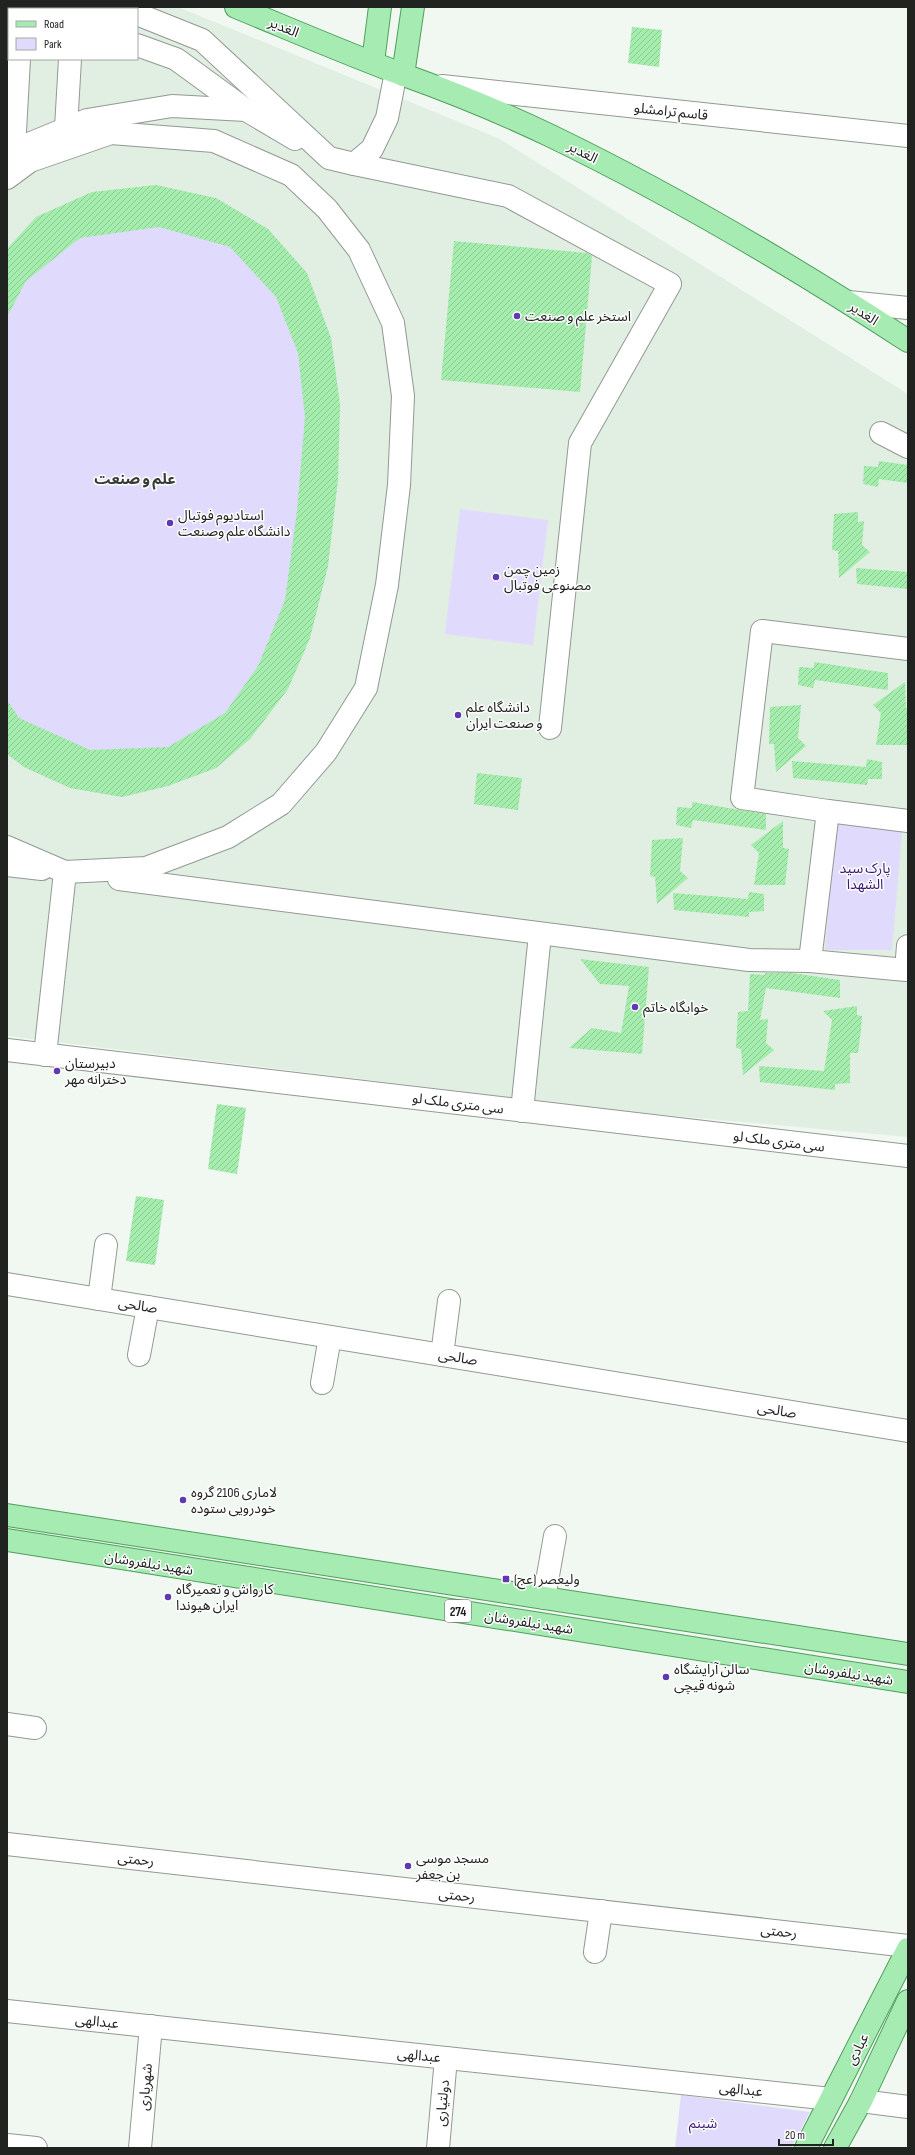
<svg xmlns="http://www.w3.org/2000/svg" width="915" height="2155" font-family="'Sofia Sans Condensed','Noto Sans Arabic',sans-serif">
  <defs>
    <pattern id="building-hatch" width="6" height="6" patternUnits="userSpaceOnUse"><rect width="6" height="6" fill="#a4edad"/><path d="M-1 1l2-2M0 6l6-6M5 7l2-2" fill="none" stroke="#8dcb95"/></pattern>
  </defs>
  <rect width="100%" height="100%" fill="#f0f8f1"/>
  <!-- built -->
  <path fill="#e1efe2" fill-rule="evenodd" d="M 7,7 L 178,7 L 498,138 L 908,394 L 908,1137 L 631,1112 L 7,1036 ZM 9,9 L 137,9 L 137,59 L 9,59 Z"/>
  <!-- green -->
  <g fill="#e0dafc">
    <path d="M 92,192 L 216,198 L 268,229 L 307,273 L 331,338 L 340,405 L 328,566 L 310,638 L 288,689 L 250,739 L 216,768 L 167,786 L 122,797 L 70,788 L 24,767 L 7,754 L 7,249 L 36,217 Z"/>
    <path d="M 460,509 L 548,520 L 533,645 L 445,634 Z"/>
    <path d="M 835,821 L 902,831 L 892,950 L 825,950 Z"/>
    <path d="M 681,2095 L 810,2112 L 791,2148 L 675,2148 Z"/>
  </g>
  <!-- building -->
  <g fill="url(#building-hatch)">
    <path d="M 632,27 L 662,30 L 659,67 L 628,63 Z"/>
    <path d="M 156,185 L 216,198 L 268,229 L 307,273 L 331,338 L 340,405 L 338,480 L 328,566 L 310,638 L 288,689 L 250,739 L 216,768 L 168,786 L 122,797 L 70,788 L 24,767 L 7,754 L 7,700 L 19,718 L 90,750 L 168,747 L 225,713 L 258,666 L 285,600 L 297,511 L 305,417 L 298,353 L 276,297 L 230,247 L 159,227 L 80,238 L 26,281 L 7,317 L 7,249 L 36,217 L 92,192 Z"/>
    <path d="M 454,241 L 587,253 L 592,256 L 580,392 L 441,380 Z"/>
    <path d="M 879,461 L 908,465 L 908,483 L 879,479 L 878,487 L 863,484 L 864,466 L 878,467 Z"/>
    <path d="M 858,512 L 858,522 L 864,521 L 862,545 L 870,552 L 839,578 L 838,551 L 832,550 L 834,514 Z"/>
    <path d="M 856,568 L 908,572 L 908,589 L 857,584 Z"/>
    <path d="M 814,662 L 888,673 L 888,690 L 815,680 L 813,688 L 798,685 L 799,667 L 814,668 Z"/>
    <path d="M 905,682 L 906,708 L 908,708 L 907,745 L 876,745 L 881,713 L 873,705 Z"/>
    <path d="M 801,705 L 798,738 L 806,746 L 776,772 L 774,744 L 769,744 L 770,707 Z"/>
    <path d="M 867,759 L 882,762 L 882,779 L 868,779 L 867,785 L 793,778 L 792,761 L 866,767 Z"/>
    <path d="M 477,773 L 522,778 L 518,810 L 474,804 Z"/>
    <path d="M 692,802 L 766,814 L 766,830 L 693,820 L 691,828 L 676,825 L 677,807 L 692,808 Z"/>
    <path d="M 783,821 L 783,848 L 789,849 L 785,885 L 754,885 L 759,853 L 751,845 Z"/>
    <path d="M 683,838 L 680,871 L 688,878 L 657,904 L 655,877 L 650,876 L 652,840 Z"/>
    <path d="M 749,892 L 764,894 L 764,911 L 749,912 L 749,917 L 674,910 L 673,893 L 748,899 Z"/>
    <path d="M 580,959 L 649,967 L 642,1054 L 569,1048 L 592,1028 L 621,1033 L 629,986 L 600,984 Z"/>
    <path d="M 765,973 L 792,973 L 840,980 L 840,998 L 766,988 L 760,1020 L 768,1019 L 766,1043 L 774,1050 L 743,1075 L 741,1049 L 736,1048 L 738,1012 L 748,1011 L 750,974 L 765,975 Z"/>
    <path d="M 857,1006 L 857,1015 L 862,1016 L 861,1030 L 858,1053 L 850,1053 L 850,1083 L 835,1084 L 835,1090 L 760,1082 L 759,1066 L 824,1071 L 832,1020 L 823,1011 Z"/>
    <path d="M 217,1104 L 246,1108 L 237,1174 L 208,1169 Z"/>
    <path d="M 136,1196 L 164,1200 L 155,1265 L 126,1261 Z"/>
  </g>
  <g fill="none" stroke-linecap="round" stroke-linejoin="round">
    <!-- minor casing -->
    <g stroke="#929993" stroke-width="24">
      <g id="minor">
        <path d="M 40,7 L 45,9"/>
        <path d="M 22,9 L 22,7"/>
        <path d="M 137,14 L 202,40 L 329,158 L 354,164 L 372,149 L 387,118 L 396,72"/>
        <path d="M 137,45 L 176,59 L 246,110"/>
        <path d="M 442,86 L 908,136"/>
        <path d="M 66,128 L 70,59"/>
        <path d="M 14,150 L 19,59"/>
        <path d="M 7,153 L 87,120 L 172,106 L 246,110 L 295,139"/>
        <path d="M 354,164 L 508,196 L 670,284 L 580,443 L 550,728"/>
        <path d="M 7,178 L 30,161 L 111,133 L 214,141 L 291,175 L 327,209 L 359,250 L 393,323 L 403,396 L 399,485 L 387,585 L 366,688 L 326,752 L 281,804 L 228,837 L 146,868 L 65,872 L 7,847"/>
        <path d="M 848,302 L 908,308"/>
        <path d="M 881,433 L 908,447"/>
        <path d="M 828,811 L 908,821"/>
        <path d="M 7,865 L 42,869"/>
        <path d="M 119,879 L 749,960 L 810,961 L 906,970 L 908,946"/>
        <path d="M 810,961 L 828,811 L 742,798 L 762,631 L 908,649"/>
        <path d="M 7,1050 L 908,1156"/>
        <path d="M 45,1055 L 65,872"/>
        <path d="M 522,1111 L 540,934"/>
        <path d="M 7,1284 L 908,1431"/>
        <path d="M 99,1299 L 106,1245"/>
        <path d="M 139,1355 L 148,1307"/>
        <path d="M 442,1355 L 449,1301"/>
        <path d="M 322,1383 L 330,1337"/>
        <path d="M 544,1598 L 555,1536"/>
        <path d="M 7,1724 L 35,1728"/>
        <path d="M 7,1844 L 908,1946"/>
        <path d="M 595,1952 L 601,1911"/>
        <path d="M 7,2011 L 831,2099"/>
        <path d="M 861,2101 L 908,2107"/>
        <path d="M 7,2145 L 36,2148"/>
        <path d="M 140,2148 L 151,2026"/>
        <path d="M 438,2148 L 446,2058"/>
      </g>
    </g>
    <!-- major casing -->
    <g stroke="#509e5e" stroke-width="24">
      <g id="major">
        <path d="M 236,7 C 292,30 347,54 404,75 C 454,93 503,113 551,136 C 675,196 793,266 908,341"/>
        <path d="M 373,62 L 380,7"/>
        <path d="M 403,75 L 413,7"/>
        <path d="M 7,1515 L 908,1654"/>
        <path d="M 7,1540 L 908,1682"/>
        <path d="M 806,2148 L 908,1949"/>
        <path d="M 835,2148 L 861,2101 L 908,2001"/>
      </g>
    </g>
    <!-- minor -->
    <use href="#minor" stroke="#fff" stroke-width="22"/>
    <!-- major -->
    <use href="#major" stroke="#a6ecb2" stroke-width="22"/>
  </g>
  <!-- markers -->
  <g fill="#6038b0" stroke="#fff" stroke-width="1.5">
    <circle cx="517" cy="316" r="4"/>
    <circle cx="170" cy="523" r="4"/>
    <circle cx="496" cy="577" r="4"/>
    <circle cx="458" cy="715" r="4"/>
    <circle cx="635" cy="1007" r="4"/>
    <circle cx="57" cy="1071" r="4"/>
    <circle cx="183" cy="1500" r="4"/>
    <rect x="502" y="1575" width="8" height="8" rx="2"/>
    <circle cx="168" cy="1597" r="4"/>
    <circle cx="666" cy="1677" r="4"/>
    <circle cx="408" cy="1866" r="4"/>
  </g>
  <g text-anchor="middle" stroke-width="3" stroke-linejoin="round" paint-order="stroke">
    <!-- shield labels -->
    <rect fill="#fff" stroke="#646564" stroke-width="1" x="445" y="1600" width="26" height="22" rx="3"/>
    <g font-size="13" font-weight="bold" fill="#212321">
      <text x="458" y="1616">274</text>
    </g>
    <!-- street labels -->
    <g font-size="14" fill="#212321" stroke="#fff">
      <text transform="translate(284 27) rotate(22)" y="5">الغدیر</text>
      <text transform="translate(671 111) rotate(6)" y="5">قاسم ترامشلو</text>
      <text transform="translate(583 152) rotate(27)" y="5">الغدیر</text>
      <text transform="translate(864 313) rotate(33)" y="5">الغدیر</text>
      <text transform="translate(458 1103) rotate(7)" y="5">سی متری ملک لو</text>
      <text transform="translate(779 1141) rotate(7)" y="5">سی متری ملک لو</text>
      <text transform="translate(138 1305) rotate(9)" y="5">صالحی</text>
      <text transform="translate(458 1357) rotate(9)" y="5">صالحی</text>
      <text transform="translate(777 1410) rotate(9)" y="5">صالحی</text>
      <text transform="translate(149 1563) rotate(9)" y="5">شهید نیلفروشان</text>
      <text transform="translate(529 1622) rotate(9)" y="5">شهید نیلفروشان</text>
      <text transform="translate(849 1673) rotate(9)" y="5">شهید نیلفروشان</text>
      <text transform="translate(136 1859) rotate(6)" y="5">رحمتی</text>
      <text transform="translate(457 1895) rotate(6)" y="5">رحمتی</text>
      <text transform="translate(779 1931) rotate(6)" y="5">رحمتی</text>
      <text transform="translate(97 2021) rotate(6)" y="5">عبدالهی</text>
      <text transform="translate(857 2049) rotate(-63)" y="5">عبادی</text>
      <text transform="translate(419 2055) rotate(6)" y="5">عبدالهی</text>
      <text transform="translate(145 2087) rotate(-85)" y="5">شهریاری</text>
      <text transform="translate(741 2089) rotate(6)" y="5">عبدالهی</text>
      <text transform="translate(442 2103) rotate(-85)" y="5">دولتیاری</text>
    </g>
    <!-- poi labels -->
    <g font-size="14" fill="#212321" stroke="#fff" text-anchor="start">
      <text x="525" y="321">استخر علم و صنعت</text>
      <text x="178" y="520">استادیوم فوتبال<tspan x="178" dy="16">دانشگاه علم وصنعت</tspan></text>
      <text x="504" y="574">زمین چمن<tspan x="504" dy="16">مصنوعی فوتبال</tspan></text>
      <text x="466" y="712">دانشگاه علم<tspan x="466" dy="16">و صنعت ایران</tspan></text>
      <text x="643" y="1012">خوابگاه خاتم</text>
      <text x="65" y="1068">دبیرستان<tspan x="65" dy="16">دخترانه مهر</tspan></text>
      <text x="191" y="1497">لاماری 2106 گروه<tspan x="191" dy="16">خودرویی ستوده</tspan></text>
      <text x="514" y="1584">ولیعصر (عج)</text>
      <text x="176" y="1594">کارواش و تعمیرگاه<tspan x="176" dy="16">ایران هیوندا</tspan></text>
      <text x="674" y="1674">سالن آرایشگاه<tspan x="674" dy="16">شونه قیچی</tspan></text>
      <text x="416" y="1863">مسجد موسی<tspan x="416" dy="16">بن جعفر</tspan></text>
    </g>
    <!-- park labels -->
    <g font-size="14" fill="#3a1873" stroke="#fff">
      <text x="865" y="873">پارک سید<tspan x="865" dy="16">الشهدا</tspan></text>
      <text x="703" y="2128">شبنم</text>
    </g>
    <!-- neighbourhood labels -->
    <g font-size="15" font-weight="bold" fill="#353b36" stroke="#fff">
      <text x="135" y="484">علم و صنعت</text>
    </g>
  </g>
  <!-- border -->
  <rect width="915" height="2155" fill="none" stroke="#212321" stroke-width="16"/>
  <!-- legend -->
  <rect x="8" y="8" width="130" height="52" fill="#ffffff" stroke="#a6a7a6"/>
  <rect x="16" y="21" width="20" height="6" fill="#a6ecb2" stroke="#a6a7a6"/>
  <text x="44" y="28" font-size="12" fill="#212321">Road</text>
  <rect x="16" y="38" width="20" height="12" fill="#e0dafc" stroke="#a6a7a6"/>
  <text x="44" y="48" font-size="12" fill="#212321">Park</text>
  <!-- scale -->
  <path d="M779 2139v6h54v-6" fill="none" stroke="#212321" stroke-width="2"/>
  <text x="785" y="2139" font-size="12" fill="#212321" stroke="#ffffff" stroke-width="3" paint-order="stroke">20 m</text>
</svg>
